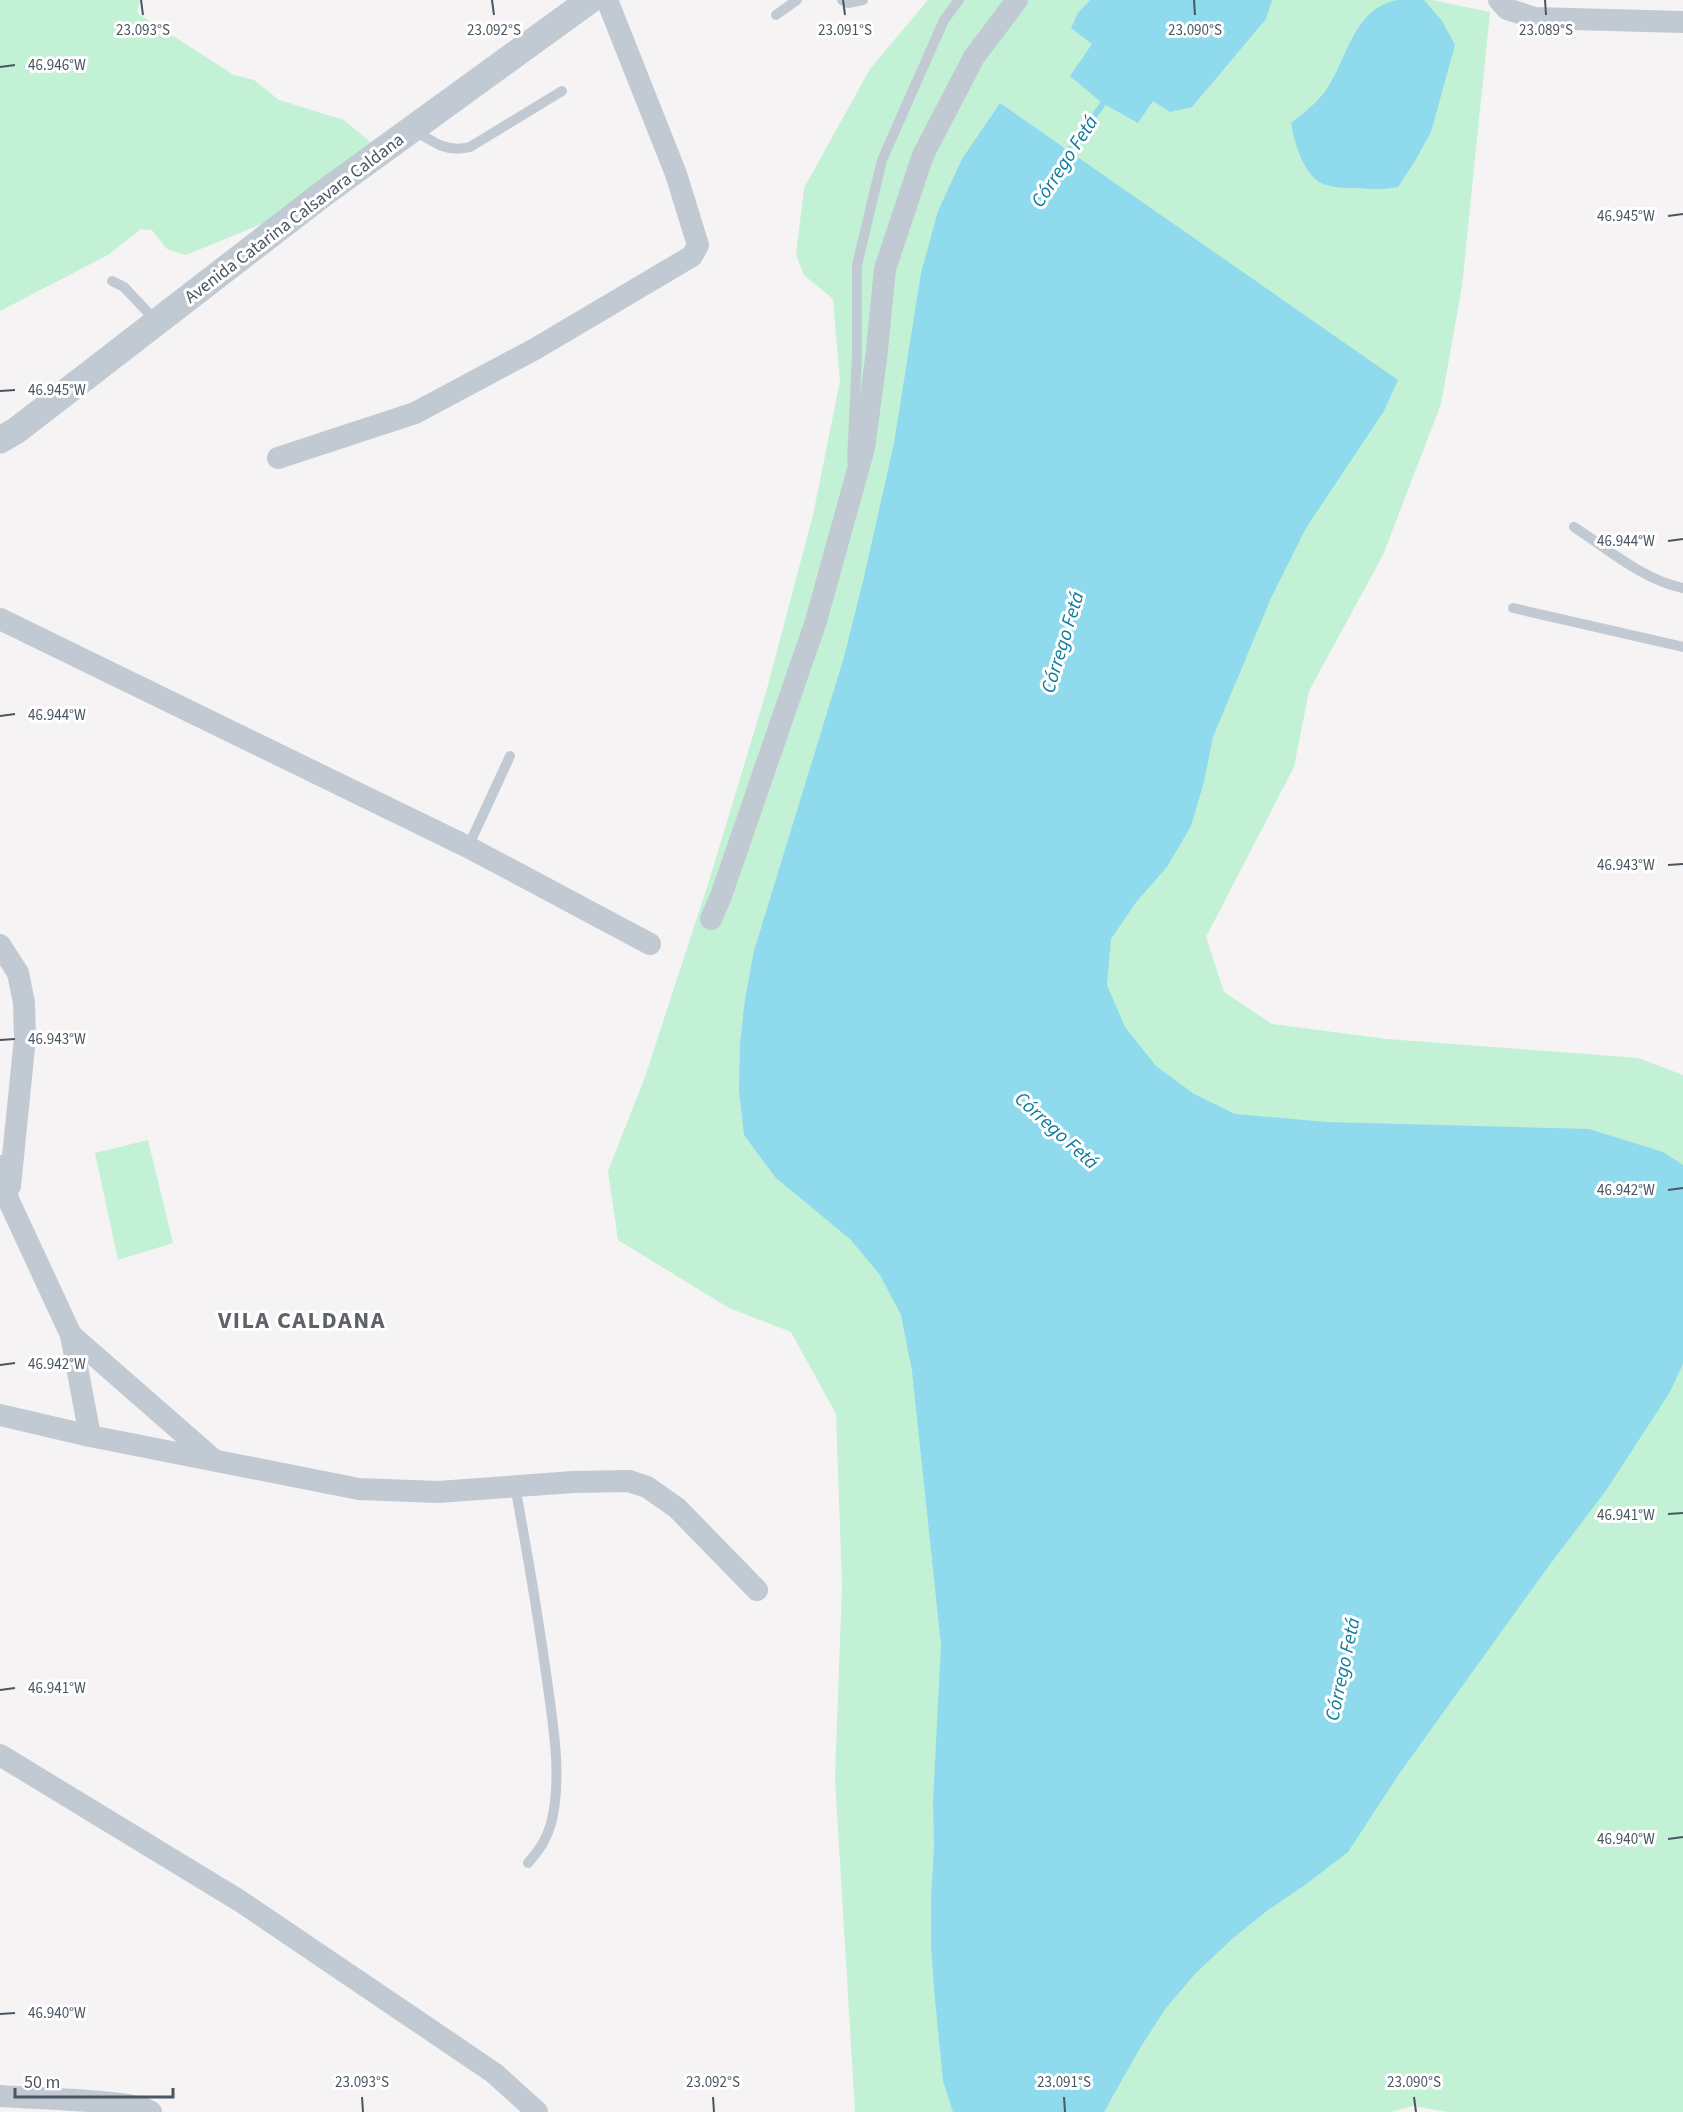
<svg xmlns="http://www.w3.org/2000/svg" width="1683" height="2112" font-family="'Source Sans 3',sans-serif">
  <rect width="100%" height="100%" fill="#f5f3f3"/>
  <!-- green -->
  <g fill="#c3f1d5">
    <path d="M 0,0 L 140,0 L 137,13 L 234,75 L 254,80 L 279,100 L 344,120 L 369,141 L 370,144 L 266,222 L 186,255 L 167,249 L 152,230 L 141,229 L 108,255 L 0,311 Z"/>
    <path d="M 928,0 L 1432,0 L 1490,12 L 1462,286 L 1441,404 L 1383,555 L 1309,691 L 1294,767 L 1206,937 L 1224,992 L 1272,1024 L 1387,1039 L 1638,1058 L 1683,1075 L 1683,2112 L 1448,2112 L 1413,2106 L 1390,2112 L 855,2112 L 835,1779 L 842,1585 L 836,1414 L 791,1332 L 729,1308 L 618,1240 L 608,1171 L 645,1077 L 709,881 L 765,696 L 813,515 L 840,381 L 833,299 L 804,275 L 796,255 L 804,188 L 870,69 Z"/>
    <path d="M 148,1140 L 173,1243 L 118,1260 L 95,1153 Z"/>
  </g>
  <!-- water -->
  <g fill="#90daee">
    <path d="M 1090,0 L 1272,0 L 1266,19 L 1192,107 L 1170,112 L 1153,101 L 1138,123 L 1102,103 L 1070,76 L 1092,44 L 1071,28 L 1078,13 Z"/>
    <path d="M 1398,0 L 1424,0 L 1442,21 L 1455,45 L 1431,132 L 1415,161 L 1398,187 C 1383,190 1371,189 1356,188 C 1346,188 1333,188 1323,184 C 1304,176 1294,142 1291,123 C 1304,113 1319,101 1328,87 C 1348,56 1355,7 1398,0 Z"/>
    <path d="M 1000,103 L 1398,380 L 1384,411 L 1306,528 L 1271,598 L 1213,737 L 1204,782 L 1191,826 L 1167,867 L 1137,901 L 1111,939 L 1107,985 L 1125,1027 L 1156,1066 L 1194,1094 L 1235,1114 L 1327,1122 L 1589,1129 L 1663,1152 L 1683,1165 L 1683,1364 L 1670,1392 L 1607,1489 L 1548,1567 L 1399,1774 L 1348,1852 L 1305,1885 L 1268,1910 L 1232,1939 L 1196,1973 L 1166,2008 L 1140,2048 L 1104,2112 L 953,2112 L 943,2081 L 934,1989 L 931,1944 L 931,1897 L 934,1847 L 933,1801 L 941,1645 L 912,1371 L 901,1315 L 880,1275 L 850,1239 L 776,1178 L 744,1135 L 739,1090 L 740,1044 L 745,999 L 754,951 L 844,657 L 864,577 L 894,443 L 921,273 L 938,211 L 962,159 Z"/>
  </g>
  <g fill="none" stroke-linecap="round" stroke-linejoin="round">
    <!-- stream -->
    <path stroke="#90daee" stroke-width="6" d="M 1064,158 L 1107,98"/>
    <!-- service -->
    <g stroke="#c1cad2" stroke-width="10">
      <path d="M 842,0 L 848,3 L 863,0"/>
      <path d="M 776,15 L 797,0"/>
      <path d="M 413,129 C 432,142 447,153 470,147 L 562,91"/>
      <path d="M 112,281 L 124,287 L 157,322"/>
      <path d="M 852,461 L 857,355 L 857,265 L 882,160 L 944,20 L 959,0"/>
      <path d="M 1574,527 C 1608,549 1643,580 1683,588"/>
      <path d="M 1513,608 L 1683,647"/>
      <path d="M 468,847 L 510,756"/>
      <path d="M 515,1486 C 527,1551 538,1615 547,1680 C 553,1725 562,1775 552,1820 C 547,1839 540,1849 528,1863"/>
    </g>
    <!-- minor -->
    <g stroke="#c1cad2" stroke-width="22">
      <path d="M 1499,0 L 1507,9 L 1535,18 L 1683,22"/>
      <path d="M 278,458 L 415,413 L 535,349 L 692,256 L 698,245 L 676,174 L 607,0"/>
      <path d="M 0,619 L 468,847 L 650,944"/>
      <path d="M 711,919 L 721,896 L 816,621 L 864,448 L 876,359 L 885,269 L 923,155 L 974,57 L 1017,0"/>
      <path d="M 0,945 L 18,973 L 24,1003 L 25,1038 L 10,1186"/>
      <path d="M 0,1166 L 8,1199 L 71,1335 L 90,1436"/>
      <path d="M 71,1335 L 214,1460"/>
      <path d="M 0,1415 L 90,1436 L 359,1489 L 438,1492 L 573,1482 L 629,1481 L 647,1487 L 677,1508 L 757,1590"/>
      <path d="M 0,1755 L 240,1901 L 494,2073 L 537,2112"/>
      <path d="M 0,2096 C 24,2098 139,2100 151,2112"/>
    </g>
    <!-- tertiary -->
    <path stroke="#c1cad2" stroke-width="27" d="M 0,440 L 17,430 L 324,193 L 590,0"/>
  </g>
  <!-- ticks -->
  <path fill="none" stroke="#4a5661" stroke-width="2" d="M 141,0 L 143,15M 492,0 L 494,15M 843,0 L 845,15M 1194,0 L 1195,15M 1545,0 L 1546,15M 0,67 L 15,65M 1668,216 L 1683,214M 0,391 L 15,390M 1668,541 L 1683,539M 0,716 L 15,714M 1668,865 L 1683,864M 0,1040 L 15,1039M 1668,1190 L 1683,1188M 0,1365 L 15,1363M 1668,1514 L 1683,1513M 0,1690 L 15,1688M 1668,1839 L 1683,1837M 0,2014 L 15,2013M 362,2097 L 363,2112M 713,2097 L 714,2112M 1064,2097 L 1065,2112M 1414,2097 L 1416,2112"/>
  <g text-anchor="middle" stroke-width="6" stroke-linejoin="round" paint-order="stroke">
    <!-- street labels -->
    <g font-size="18" fill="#4a5661" stroke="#fff">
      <text transform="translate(294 218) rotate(-37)" y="6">Avenida Catarina Calsavara Caldana</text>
    </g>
    <!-- water labels -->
    <g font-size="20" font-style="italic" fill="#0c7c9b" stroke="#fff">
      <text transform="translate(1064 161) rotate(-57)" y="7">Córrego Fetá</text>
      <text transform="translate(1062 642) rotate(-73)" y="7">Córrego Fetá</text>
      <text transform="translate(1057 1130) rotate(42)" y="7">Córrego Fetá</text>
      <text transform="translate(1342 1669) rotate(-78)" y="7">Córrego Fetá</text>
    </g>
    <!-- district labels -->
    <g font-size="24" font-weight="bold" letter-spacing="1.5" fill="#5f6368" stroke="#fff">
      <text x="302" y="1328">VILA CALDANA</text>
    </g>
  </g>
  <g font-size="15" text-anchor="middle" fill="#4a5661" stroke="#fff" stroke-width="6" stroke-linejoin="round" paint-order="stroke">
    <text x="143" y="35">23.093°S</text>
    <text x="494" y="35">23.092°S</text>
    <text x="845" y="35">23.091°S</text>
    <text x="1195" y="35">23.090°S</text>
    <text x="1546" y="35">23.089°S</text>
    <text x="57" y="70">46.946°W</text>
    <text x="1626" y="221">46.945°W</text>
    <text x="57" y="395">46.945°W</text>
    <text x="1626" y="546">46.944°W</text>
    <text x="57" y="720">46.944°W</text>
    <text x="1626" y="870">46.943°W</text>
    <text x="57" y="1044">46.943°W</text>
    <text x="1626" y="1195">46.942°W</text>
    <text x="57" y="1369">46.942°W</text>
    <text x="1626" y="1520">46.941°W</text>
    <text x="57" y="1693">46.941°W</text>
    <text x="1626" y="1844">46.940°W</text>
    <text x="57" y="2018">46.940°W</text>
    <text x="362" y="2087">23.093°S</text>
    <text x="713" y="2087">23.092°S</text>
    <text x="1064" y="2087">23.091°S</text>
    <text x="1414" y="2087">23.090°S</text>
  </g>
  <!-- scale -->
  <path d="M15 2088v9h158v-9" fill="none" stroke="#4a5661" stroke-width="3"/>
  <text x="24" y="2088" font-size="18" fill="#4a5661" stroke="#ffffff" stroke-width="4.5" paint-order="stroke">50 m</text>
</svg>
